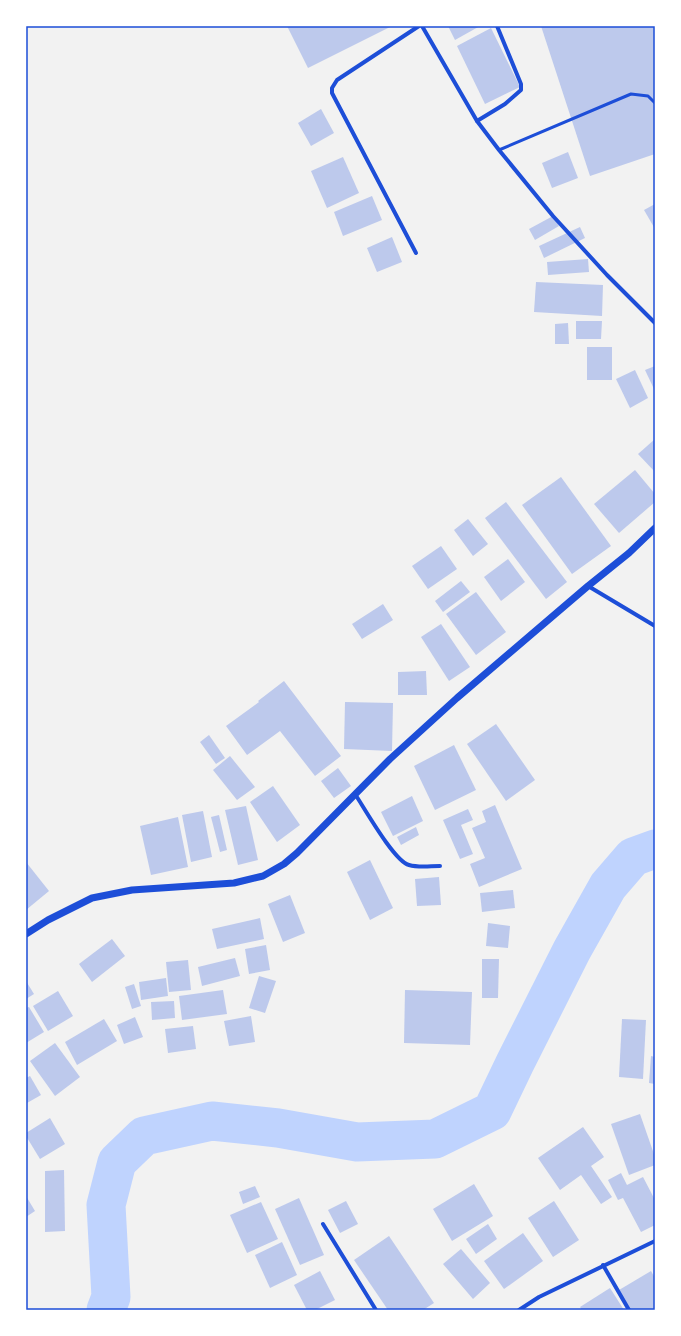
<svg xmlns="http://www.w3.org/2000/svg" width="681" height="1336" font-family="'Playfair Display',serif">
  <rect width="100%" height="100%" fill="#f2f2f2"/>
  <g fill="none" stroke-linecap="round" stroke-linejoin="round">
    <!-- river -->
    <path stroke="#bfd3fe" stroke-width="39" d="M 106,1310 L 111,1297 L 106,1205 L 117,1162 L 144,1136 L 212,1121 L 278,1128 L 357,1142 L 435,1139 L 492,1111 L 515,1063 L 572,950 L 608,886 L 633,857 L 655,849"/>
  </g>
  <!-- building -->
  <g fill="#bdc9ec">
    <path d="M 287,26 L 392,26 L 308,68 Z"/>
    <path d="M 448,26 L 480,26 L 455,40 Z"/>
    <path d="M 541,26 L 655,26 L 655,154 L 590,176 Z"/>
    <path d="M 491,28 L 520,87 L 485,104 L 457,46 Z"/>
    <path d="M 321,109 L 334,133 L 311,146 L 298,123 Z"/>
    <path d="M 568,152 L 578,178 L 552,188 L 542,163 Z"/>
    <path d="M 343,157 L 359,193 L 327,208 L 311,171 Z"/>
    <path d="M 372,196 L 382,220 L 343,236 L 334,212 Z"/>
    <path d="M 655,204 L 655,229 L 644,210 Z"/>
    <path d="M 553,216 L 559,226 L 535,240 L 529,229 Z"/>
    <path d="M 580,227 L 585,238 L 544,258 L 539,246 Z"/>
    <path d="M 392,237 L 402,262 L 377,272 L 367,248 Z"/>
    <path d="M 588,259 L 589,272 L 548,275 L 547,262 Z"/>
    <path d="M 536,282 L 603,285 L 602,316 L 534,312 Z"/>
    <path d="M 576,321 L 602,321 L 601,339 L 576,339 Z"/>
    <path d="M 568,323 L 569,344 L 555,344 L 555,324 Z"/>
    <rect x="587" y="347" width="25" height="33"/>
    <path d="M 655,366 L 655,389 L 654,389 L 645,370 Z"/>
    <path d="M 635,370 L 648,398 L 630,408 L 616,379 Z"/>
    <path d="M 655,439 L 655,472 L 638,454 Z"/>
    <path d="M 635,470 L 655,494 L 655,502 L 619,533 L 594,504 Z"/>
    <path d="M 561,477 L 611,546 L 572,574 L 522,505 Z"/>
    <path d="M 506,502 L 567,582 L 546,599 L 485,518 Z"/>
    <path d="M 468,519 L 488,544 L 473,556 L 454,530 Z"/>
    <path d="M 441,546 L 457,569 L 428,589 L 412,566 Z"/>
    <path d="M 508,559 L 525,582 L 501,601 L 484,577 Z"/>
    <path d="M 461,581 L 470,592 L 443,612 L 435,601 Z"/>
    <path d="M 476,592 L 506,632 L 476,655 L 446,614 Z"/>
    <path d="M 383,604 L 393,620 L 362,639 L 352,624 Z"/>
    <path d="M 441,624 L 470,667 L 449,681 L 421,637 Z"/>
    <path d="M 426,671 L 427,695 L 398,695 L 398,672 Z"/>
    <path d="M 284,681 L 341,756 L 315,776 L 280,731 L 247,755 L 226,726 L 259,702 L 258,701 Z"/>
    <path d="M 345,702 L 393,703 L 392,751 L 344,749 Z"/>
    <path d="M 496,724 L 535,780 L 506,801 L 467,744 Z"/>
    <path d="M 209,735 L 225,758 L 216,764 L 200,742 Z"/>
    <path d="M 454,745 L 476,790 L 435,810 L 414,766 Z"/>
    <path d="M 230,756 L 255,787 L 237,800 L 213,770 Z"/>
    <path d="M 338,768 L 351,786 L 334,798 L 321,781 Z"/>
    <path d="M 273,786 L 300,825 L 277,842 L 250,802 Z"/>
    <path d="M 412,796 L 423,821 L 393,836 L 381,812 Z"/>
    <path d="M 495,805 L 522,869 L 479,887 L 470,864 L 485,858 L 472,828 L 486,822 L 482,811 Z"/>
    <path d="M 246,806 L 258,860 L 238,865 L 225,810 Z"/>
    <path d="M 468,809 L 473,820 L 461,825 L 473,854 L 460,859 L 443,820 Z"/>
    <path d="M 203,811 L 212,857 L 191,862 L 182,815 Z"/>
    <path d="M 219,815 L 227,850 L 220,852 L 211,817 Z"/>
    <path d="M 178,817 L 188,867 L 151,875 L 140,826 Z"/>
    <path d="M 416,827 L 419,835 L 401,845 L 397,837 Z"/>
    <path d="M 370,860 L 393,908 L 370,920 L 347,872 Z"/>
    <path d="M 26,862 L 49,891 L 26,910 Z"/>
    <path d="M 439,877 L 441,905 L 417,906 L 415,879 Z"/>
    <path d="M 513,890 L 515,908 L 482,912 L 480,893 Z"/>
    <path d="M 290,895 L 305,933 L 283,942 L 268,904 Z"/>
    <path d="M 260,918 L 264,939 L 217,949 L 212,929 Z"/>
    <path d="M 488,923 L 510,926 L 508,948 L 486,946 Z"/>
    <path d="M 112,939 L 125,956 L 92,982 L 79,964 Z"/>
    <path d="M 266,945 L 270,970 L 249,974 L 245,949 Z"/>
    <path d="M 235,958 L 240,976 L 202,986 L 198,967 Z"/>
    <path d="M 482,959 L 499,959 L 498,998 L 482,998 Z"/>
    <path d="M 188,960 L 191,990 L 169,992 L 166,962 Z"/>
    <path d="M 259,976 L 276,981 L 265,1013 L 249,1008 Z"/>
    <path d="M 166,978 L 168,996 L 141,1000 L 139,982 Z"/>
    <path d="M 26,981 L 34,994 L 26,999 Z"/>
    <path d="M 134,984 L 141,1006 L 132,1009 L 125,987 Z"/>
    <path d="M 223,990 L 227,1014 L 182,1020 L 179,996 Z"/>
    <path d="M 405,990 L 472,992 L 470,1045 L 404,1043 Z"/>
    <path d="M 58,991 L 73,1016 L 48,1031 L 33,1006 Z"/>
    <path d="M 174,1001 L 175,1018 L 152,1020 L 151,1002 Z"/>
    <path d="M 29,1007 L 44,1032 L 26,1043 L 26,1008 Z"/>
    <path d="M 251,1016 L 255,1042 L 229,1046 L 224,1021 Z"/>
    <path d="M 135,1017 L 143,1037 L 124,1044 L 117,1025 Z"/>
    <path d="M 104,1019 L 117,1041 L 77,1065 L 65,1042 Z"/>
    <path d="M 622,1019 L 646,1020 L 643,1079 L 619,1077 Z"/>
    <path d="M 193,1026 L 196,1049 L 168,1053 L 165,1029 Z"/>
    <path d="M 55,1043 L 80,1077 L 55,1096 L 30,1061 Z"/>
    <path d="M 651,1056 L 655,1057 L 655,1084 L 649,1083 Z"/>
    <path d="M 30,1076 L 41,1095 L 27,1103 L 26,1101 L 26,1078 Z"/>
    <path d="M 640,1114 L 655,1157 L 655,1165 L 629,1175 L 611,1124 Z"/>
    <path d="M 50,1118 L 65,1144 L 40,1159 L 26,1136 L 26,1133 Z"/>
    <path d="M 583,1127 L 604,1157 L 591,1166 L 612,1197 L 601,1204 L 581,1175 L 560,1190 L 538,1158 Z"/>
    <path d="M 64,1170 L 65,1231 L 45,1232 L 45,1171 Z"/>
    <path d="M 621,1173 L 627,1185 L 643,1177 L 655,1200 L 655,1225 L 641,1232 L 623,1198 L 618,1200 L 608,1180 Z"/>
    <path d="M 474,1184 L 493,1216 L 452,1241 L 433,1209 Z"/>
    <path d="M 255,1186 L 260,1197 L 243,1204 L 239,1192 Z"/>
    <path d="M 26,1196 L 35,1211 L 26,1217 Z"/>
    <path d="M 299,1198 L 324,1255 L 300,1265 L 275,1209 Z"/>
    <path d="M 346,1201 L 358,1224 L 340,1233 L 328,1210 Z"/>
    <path d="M 554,1201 L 579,1240 L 553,1257 L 528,1218 Z"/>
    <path d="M 261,1202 L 278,1239 L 247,1253 L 230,1215 Z"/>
    <path d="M 488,1224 L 497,1239 L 476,1254 L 466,1239 Z"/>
    <path d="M 523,1233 L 543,1261 L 504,1289 L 484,1261 Z"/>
    <path d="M 389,1236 L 434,1303 L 423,1310 L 388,1310 L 354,1260 Z"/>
    <path d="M 282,1242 L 297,1275 L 270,1288 L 255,1255 Z"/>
    <path d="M 461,1249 L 490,1283 L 473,1299 L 443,1264 Z"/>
    <path d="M 320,1271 L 335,1300 L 315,1310 L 307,1310 L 294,1285 Z"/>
    <path d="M 651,1271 L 655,1278 L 655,1310 L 630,1310 L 619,1290 Z"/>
    <path d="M 610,1288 L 624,1310 L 582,1310 L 580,1307 Z"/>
  </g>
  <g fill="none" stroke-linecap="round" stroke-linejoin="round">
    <!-- service -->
    <path stroke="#1d4ed8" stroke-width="3" d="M 499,150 L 631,94 L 648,96 L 655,103"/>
    <!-- minor -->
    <g stroke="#1d4ed8" stroke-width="4">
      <path d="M 422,26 L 477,121 L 499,150 L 553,216 L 607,275 L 655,323"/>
      <path d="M 477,121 L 505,104 L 521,90 L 521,84 L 497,26"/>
      <path d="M 416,253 L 332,93 L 332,88 L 337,80 L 419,26"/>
      <path d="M 588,586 L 655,626"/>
      <path d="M 355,794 C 365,809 394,861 409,865 C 419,868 430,866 440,866"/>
      <path d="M 323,1224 L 376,1310"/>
      <path d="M 603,1265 L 629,1310"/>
      <path d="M 519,1310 L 539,1297 L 655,1241"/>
    </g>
    <!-- tertiary -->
    <path stroke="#1d4ed8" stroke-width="7" d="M 26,934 L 48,920 L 92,898 L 132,890 L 234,883 L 263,876 L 284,864 L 297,853 L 390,759 L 457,698 L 588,586 L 629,553 L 655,528"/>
  </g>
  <!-- border -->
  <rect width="681" height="1336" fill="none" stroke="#ffffff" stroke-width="54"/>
  <rect x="27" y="27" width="627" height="1282" fill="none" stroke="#1d4ed8" stroke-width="1.5"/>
</svg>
